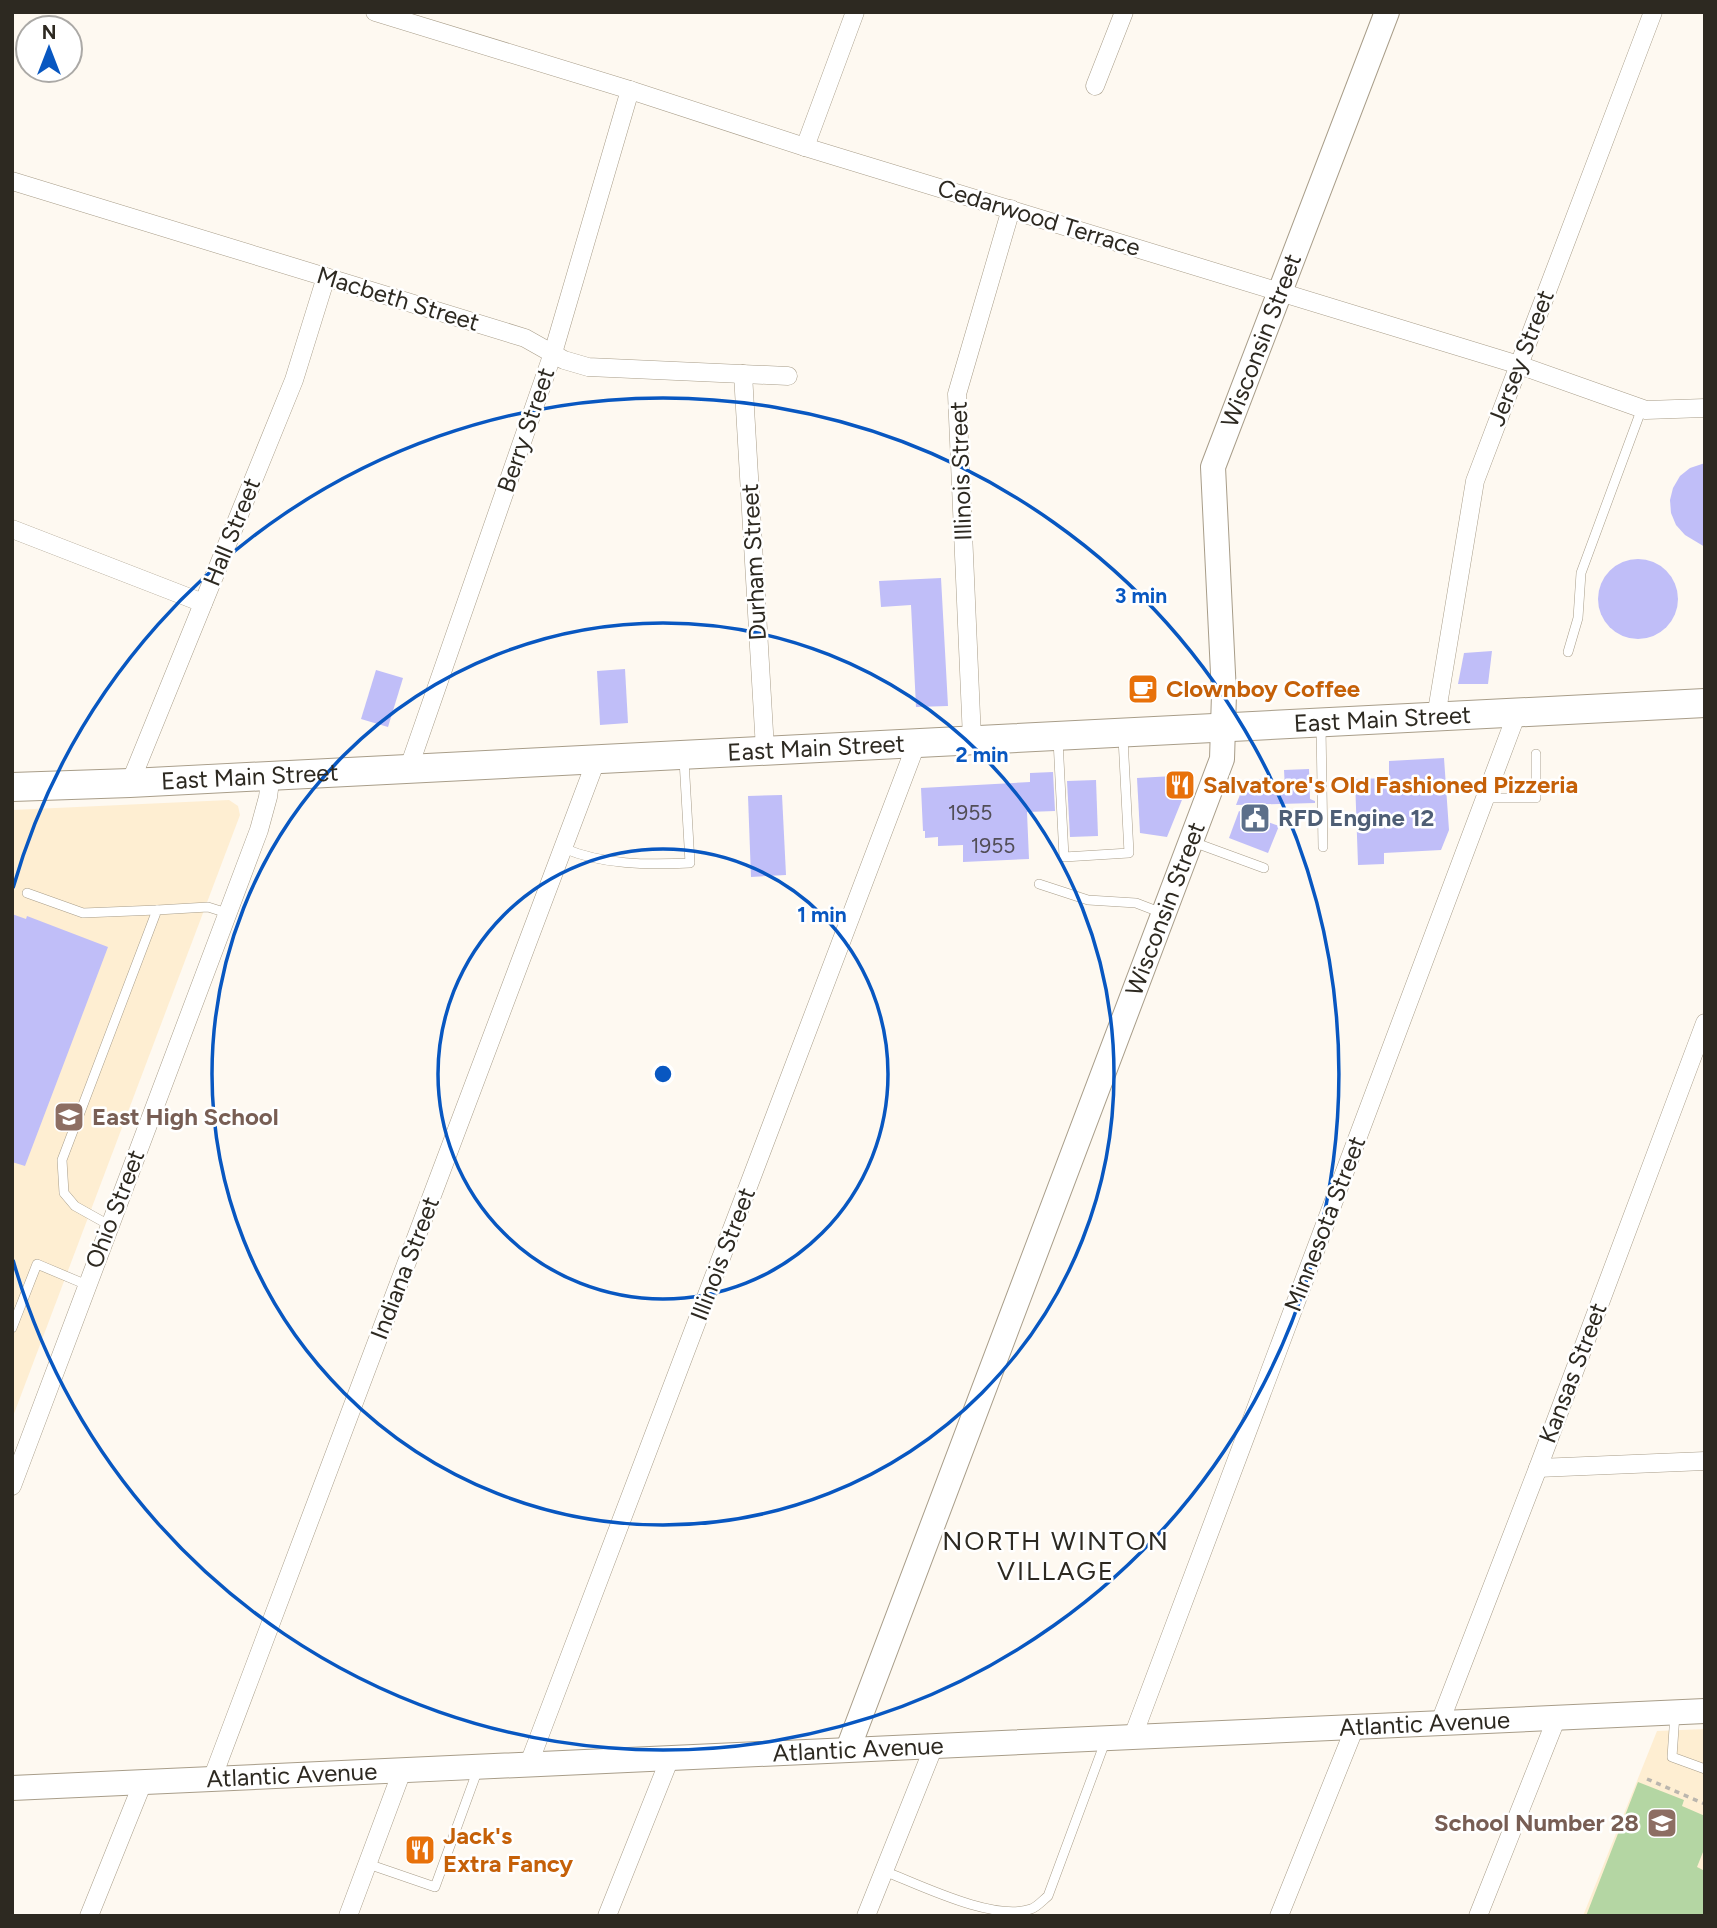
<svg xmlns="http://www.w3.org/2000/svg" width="1717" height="1928" font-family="Figtree,sans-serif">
  <rect width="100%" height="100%" fill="#fef9f1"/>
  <!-- built -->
  <g fill="#feeed2">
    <path d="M 229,800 L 238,806 L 240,815 L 12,1419 L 12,810 Z"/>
    <path d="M 1705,1729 L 1705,1916 L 1583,1916 L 1657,1731 Z"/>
  </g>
  <!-- green -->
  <path fill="#b4d6a3" d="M 1638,1782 L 1684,1800 L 1682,1806 L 1705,1816 L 1705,1847 L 1697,1867 L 1703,1870 L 1705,1866 L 1705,1916 L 1586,1916 Z"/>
  <!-- building -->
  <g fill="#c0bef8">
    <path d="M 1705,463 L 1705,547 L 1685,535 L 1676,525 L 1671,513 L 1670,500 L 1673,488 L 1680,476 L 1690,468 Z"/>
    <circle cx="1638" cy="599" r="40"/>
    <path d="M 941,578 L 948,706 L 916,707 L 911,605 L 881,607 L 879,581 Z"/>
    <path d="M 1492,651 L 1488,684 L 1458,684 L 1464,653 Z"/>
    <path d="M 625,669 L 628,723 L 600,725 L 597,671 Z"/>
    <path d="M 376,670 L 403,678 L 388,727 L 361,719 Z"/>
    <path d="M 1444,758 L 1449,830 L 1441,850 L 1384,853 L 1384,864 L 1358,865 L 1355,779 L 1389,778 L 1389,761 Z"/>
    <path d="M 1309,769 L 1310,799 L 1315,801 L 1315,803 L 1236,805 L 1246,779 L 1258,783 L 1259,779 L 1285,789 L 1284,770 Z"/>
    <path d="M 1053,772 L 1055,811 L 1027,812 L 1029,859 L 963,862 L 963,845 L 938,846 L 938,837 L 925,838 L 925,831 L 923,831 L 921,788 L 1030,782 L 1030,773 Z"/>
    <path d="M 1192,775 L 1167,837 L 1140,833 L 1137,778 Z"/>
    <path d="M 1096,780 L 1098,836 L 1070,837 L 1067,781 Z"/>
    <path d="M 782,795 L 786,875 L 751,877 L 748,796 Z"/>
    <path d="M 1239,811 L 1279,826 L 1268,853 L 1229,838 Z"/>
    <path d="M 12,914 L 26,919 L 27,916 L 108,947 L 25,1166 L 12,1162 Z"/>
  </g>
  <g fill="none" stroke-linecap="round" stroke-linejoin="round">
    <!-- lane casing -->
    <g stroke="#a89d89" stroke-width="10">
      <g id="lane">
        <path d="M 1568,652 L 1578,618 L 1581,573 L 1642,408"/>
        <path d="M 1321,727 L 1323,847"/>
        <path d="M 1058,740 L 1064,857 L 1129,853 L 1123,738"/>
        <path d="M 1486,798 L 1536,798 L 1536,754"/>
        <path d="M 1193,842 L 1264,868"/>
        <path d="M 563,848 C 603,865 647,865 690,863 L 684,760"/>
        <path d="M 1039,884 L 1088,900 L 1136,903 L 1162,913"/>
        <path d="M 27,893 L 83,913 L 157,910"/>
        <path d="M 109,1225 L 75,1206 L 64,1193 L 62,1160 L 157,910 L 208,907 L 227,913"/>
        <path d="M 12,1328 L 37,1264 L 87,1285"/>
        <path d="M 1675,1714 L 1672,1757 L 1705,1769"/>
        <path d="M 368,1864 L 435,1887 L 478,1769"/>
        <path d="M 884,1871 C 920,1885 994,1922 1031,1909 C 1037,1907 1043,1900 1048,1896 L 1105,1742"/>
      </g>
    </g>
    <!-- street casing -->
    <g stroke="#a89d89" stroke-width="19">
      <g id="street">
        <path d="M 375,12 L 630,90 L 805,147 L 1519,365 L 1646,410 L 1705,408"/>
        <path d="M 1095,86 L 1124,12"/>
        <path d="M 805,147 L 855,12"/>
        <path d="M 12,181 L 525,338 L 564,360 L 588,367 L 788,376"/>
        <path d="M 743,374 L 765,749"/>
        <path d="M 12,529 L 203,603"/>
        <path d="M 1436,717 L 1475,481 L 1653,12"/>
        <path d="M 972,739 L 957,394 L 1011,209"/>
        <path d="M 409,767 L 553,353 L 630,90"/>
        <path d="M 130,783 L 294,380 L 326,277"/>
        <path d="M 1538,1468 L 1705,1461"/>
        <path d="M 12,1486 L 259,830 L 268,797 L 271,774"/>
        <path d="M 1440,1722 L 1538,1468 L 1705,1023"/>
        <path d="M 1133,1736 L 1517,713"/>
        <path d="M 528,1766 L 917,742"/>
        <path d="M 212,1779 L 597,758"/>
        <path d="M 89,1916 L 143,1782"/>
        <path d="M 348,1916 L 402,1771"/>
        <path d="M 607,1916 L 670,1758"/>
        <path d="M 866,1916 L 934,1746"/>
        <path d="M 1279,1916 L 1355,1727"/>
        <path d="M 1478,1916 L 1557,1717"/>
      </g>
    </g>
    <!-- secondary casing -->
    <g stroke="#a89d89" stroke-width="26">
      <g id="secondary">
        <path id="s1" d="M 848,1749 L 1222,759 L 1224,694 L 1213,467 L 1387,12"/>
        <path id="s2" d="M 12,1788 L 1705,1711"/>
      </g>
    </g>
    <!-- primary casing -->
    <g stroke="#a89d89" stroke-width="30">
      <g id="primary">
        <path id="s3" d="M 12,787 L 130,783 L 1705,703"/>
      </g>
    </g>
    <!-- path -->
    <path stroke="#bbb6ae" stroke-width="3.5" stroke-dasharray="5 5" stroke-linecap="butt" d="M 1647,1779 L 1705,1804"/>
    <!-- lane -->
    <use href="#lane" stroke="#fff" stroke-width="9"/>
    <!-- street -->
    <use href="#street" stroke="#fff" stroke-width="18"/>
    <!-- secondary -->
    <use href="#secondary" stroke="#fff" stroke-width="24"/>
    <!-- primary -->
    <use href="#primary" stroke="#fff" stroke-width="28"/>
  </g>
  <!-- distance rings -->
  <g fill="none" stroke="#0857c1" stroke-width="3.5">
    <circle cx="663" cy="1074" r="225"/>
    <circle cx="663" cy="1074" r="451"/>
    <path d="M13 888A676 676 0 1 1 13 1260"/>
  </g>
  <!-- icons -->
  <defs>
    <g id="cafe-square" transform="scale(1.575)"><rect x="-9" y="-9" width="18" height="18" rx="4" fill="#e8710a" stroke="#fff"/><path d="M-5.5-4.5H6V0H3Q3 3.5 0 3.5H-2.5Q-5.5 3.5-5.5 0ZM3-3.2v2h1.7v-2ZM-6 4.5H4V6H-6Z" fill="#fff"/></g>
    <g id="restaurant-square" transform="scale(1.575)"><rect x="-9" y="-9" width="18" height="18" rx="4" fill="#e8710a" stroke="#fff"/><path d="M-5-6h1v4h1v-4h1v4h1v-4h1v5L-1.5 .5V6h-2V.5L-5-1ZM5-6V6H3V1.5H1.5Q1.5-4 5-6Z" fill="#fff"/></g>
    <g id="civic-square" transform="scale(1.575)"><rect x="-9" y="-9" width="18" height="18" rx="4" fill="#5c6f8a" stroke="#fff"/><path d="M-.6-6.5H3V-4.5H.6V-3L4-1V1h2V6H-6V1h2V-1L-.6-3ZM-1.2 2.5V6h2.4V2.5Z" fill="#fff"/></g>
    <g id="school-square" transform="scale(1.575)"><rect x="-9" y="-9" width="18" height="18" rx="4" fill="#8d6e63" stroke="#fff"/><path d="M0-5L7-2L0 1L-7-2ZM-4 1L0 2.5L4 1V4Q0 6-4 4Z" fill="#fff"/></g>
  </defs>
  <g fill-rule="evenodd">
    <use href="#cafe-square" x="1143" y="689"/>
    <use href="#restaurant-square" x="1180" y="785"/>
    <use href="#civic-square" x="1255" y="818"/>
    <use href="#school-square" x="69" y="1117"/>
    <use href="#school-square" x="1662" y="1823"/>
    <use href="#restaurant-square" x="420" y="1850"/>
  </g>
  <g text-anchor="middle" stroke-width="5" stroke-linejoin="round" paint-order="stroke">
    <!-- number labels -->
    <g font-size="21" fill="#524e57">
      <text x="970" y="820">1955</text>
      <text x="993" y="853">1955</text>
    </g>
    <!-- street labels -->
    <g font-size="24" fill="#2d2921" stroke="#fff">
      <text transform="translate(1039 218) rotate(17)" y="8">Cedarwood Terrace</text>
      <text transform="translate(398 299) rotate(17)" y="8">Macbeth Street</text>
      <text dy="8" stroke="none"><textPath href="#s1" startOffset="1486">Wisconsin Street</textPath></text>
      <text transform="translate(1521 358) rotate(-69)" y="8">Jersey Street</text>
      <text transform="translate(526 430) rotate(-71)" y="8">Berry Street</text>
      <text transform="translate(961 471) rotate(-92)" y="8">Illinois Street</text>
      <text transform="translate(232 532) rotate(-68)" y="8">Hall Street</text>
      <text transform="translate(754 562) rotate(-93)" y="8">Durham Street</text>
      <text dy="8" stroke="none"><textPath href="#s3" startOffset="1372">East Main Street</textPath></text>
      <text dy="8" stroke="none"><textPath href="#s3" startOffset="805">East Main Street</textPath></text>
      <text dy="8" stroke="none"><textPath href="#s3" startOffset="238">East Main Street</textPath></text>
      <text dy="8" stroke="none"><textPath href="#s1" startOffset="898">Wisconsin Street</textPath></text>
      <text transform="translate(115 1209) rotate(-69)" y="8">Ohio Street</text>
      <text transform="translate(1325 1224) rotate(-69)" y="8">Minnesota Street</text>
      <text transform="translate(723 1254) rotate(-69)" y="8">Illinois Street</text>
      <text transform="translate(405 1268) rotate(-69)" y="8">Indiana Street</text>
      <text transform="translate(1573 1373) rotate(-69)" y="8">Kansas Street</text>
      <text dy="8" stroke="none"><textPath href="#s2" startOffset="1414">Atlantic Avenue</textPath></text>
      <text dy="8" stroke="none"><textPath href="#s2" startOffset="847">Atlantic Avenue</textPath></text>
      <text dy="8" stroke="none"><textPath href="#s2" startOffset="280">Atlantic Avenue</textPath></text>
    </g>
    <!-- food labels -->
    <g font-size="24" font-weight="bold" fill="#c56008" stroke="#fff" text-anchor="start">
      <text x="1166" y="697">Clownboy Coffee</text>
      <text x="1203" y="793">Salvatore's Old Fashioned Pizzeria</text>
      <text x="443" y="1844">Jack's<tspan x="443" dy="28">Extra Fancy</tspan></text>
    </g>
    <!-- service labels -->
    <g font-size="24" font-weight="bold" fill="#4e5e75" stroke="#fff" text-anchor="start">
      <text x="1278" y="826">RFD Engine 12</text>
    </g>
    <!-- education labels -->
    <g font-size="24" font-weight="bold" fill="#785e54" stroke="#fff" text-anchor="start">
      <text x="92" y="1125">East High School</text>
      <text x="1639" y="1831" text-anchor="end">School Number 28</text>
    </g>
    <!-- neighbourhood labels -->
    <g font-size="26" letter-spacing="2" fill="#2d2921" stroke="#fff">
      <text x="1056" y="1550">NORTH WINTON<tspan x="1056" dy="30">VILLAGE</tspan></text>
    </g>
  </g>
  <circle cx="663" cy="1074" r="10" fill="#0857c1" stroke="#fff" stroke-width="3.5"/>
  <g font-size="21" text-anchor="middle" font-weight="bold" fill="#0857c1" stroke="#fff" stroke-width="5" stroke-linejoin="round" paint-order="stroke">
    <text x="1141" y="603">3 min</text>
    <text x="982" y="762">2 min</text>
    <text x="822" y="922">1 min</text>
  </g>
  <!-- border -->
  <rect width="1717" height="1928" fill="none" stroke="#2d2921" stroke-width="28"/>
  <!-- north arrow -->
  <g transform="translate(49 49)"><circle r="33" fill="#ffffff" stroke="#aba9a6" stroke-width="2"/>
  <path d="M0-5L12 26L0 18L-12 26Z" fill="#0857c1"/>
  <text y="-10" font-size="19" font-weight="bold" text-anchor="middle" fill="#2d2921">N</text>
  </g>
</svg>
